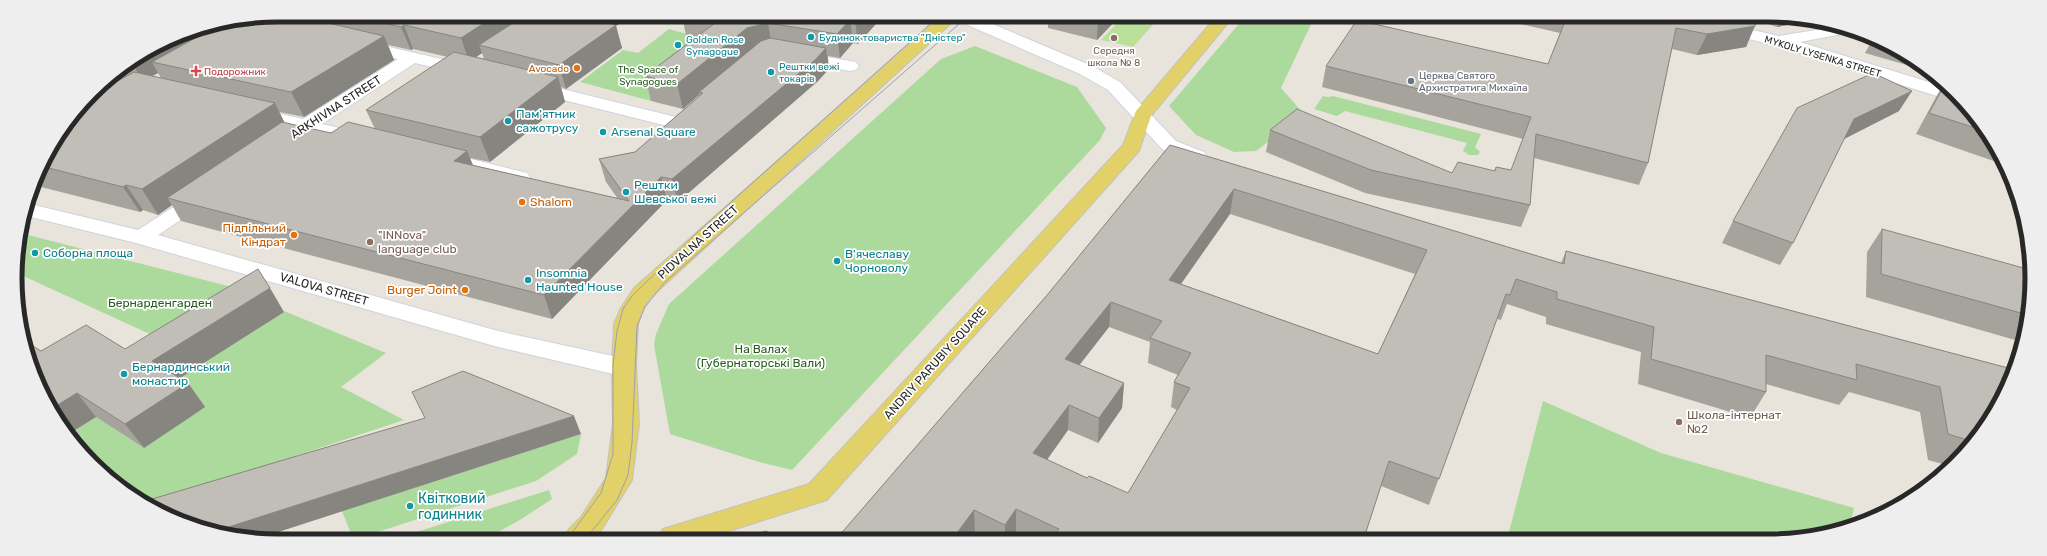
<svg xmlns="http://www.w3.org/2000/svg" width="2047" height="556" font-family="Rubik,sans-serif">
  <rect width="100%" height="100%" fill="#e9e4db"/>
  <!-- green -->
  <g fill="#abda9c">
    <path d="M 1244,18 L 1314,18 L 1281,88 L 1304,114 L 1256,151 L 1234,152 L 1196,135 L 1169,106 Z"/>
    <path d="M 669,29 L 713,41 L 651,101 L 580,82 L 623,50 L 638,53 Z"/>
    <path d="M 975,46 L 1077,87 L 1106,128 L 1100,140 L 792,470 L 759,462 L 670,434 L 654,345 L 656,334 L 669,304 L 941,59 Z"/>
    <path d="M 1323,96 L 1328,97 L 1333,96 L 1481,134 L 1475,147 L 1480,152 L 1478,155 L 1469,155 L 1463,151 L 1467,143 L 1345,111 L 1337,116 L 1314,109 Z"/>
    <path d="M 20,233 L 244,290 L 165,341 L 19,274 L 17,275 L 16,261 Z"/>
    <path d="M 284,311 L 386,353 L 341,387 L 404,420 L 148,505 L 132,497 L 67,435 L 96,417 L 144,448 L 169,385 Z"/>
    <path d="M 1543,401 L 1661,453 L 1854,508 L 1850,526 L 1803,539 L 1510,538 L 1508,536 Z"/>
    <path d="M 581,434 L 577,454 L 536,481 L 365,536 L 352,536 L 342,511 Z"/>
    <path d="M 549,490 L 552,499 L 520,520 L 491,536 L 404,536 Z"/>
  </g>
  <!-- pitch -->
  <path fill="#bbe099" d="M 1122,18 L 1159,18 L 1133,47 L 1101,40 Z"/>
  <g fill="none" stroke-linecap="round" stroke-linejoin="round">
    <!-- minor casing -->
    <g stroke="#d0d2df" stroke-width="2">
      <g id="minor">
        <path d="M 954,17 L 976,17 L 1092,66 L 1120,82 L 1176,141 L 1204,152 L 1207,156 L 1204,160 L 1197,162 L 1190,160 L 1162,149 L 1108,90 L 1080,74 L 956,20 Z"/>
        <path d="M 1722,23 L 1779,36 L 1840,26 L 1858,31 L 1800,42 L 1951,89 L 1963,101 L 1953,101 L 1773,45 L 1716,31 L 1714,28 L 1716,25 Z"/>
        <path d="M 363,41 L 472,66 L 475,70 L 472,74 L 466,75 L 415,63 L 322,124 L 370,135 L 372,139 L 370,143 L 363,145 L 309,132 L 299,136 L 292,134 L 290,130 L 291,127 L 248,117 L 245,113 L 248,109 L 254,108 L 303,119 L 398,59 L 357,50 L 355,46 L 357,42 Z"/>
        <path d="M 799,52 L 850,61 L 856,62 L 859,66 L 856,70 L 850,71 L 793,61 L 790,57 L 793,53 Z"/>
        <path d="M 534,82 L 676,117 C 684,110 690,103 701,106 L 704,110 L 686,127 L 679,129 L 528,91 L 525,87 L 528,83 Z"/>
        <path d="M 443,152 L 527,173 L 530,177 L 527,181 L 520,183 L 436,162 L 433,158 L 436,154 Z"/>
        <path d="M 202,191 L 209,193 L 212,197 L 209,201 L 158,235 L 498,331 L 613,356 L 632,359 L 636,365 L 632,371 L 613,374 L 498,347 L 136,243 L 23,215 L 26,203 L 138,230 L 195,193 Z"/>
      </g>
    </g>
    <!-- major casing -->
    <g stroke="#c3c3c3" stroke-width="2">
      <g id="major">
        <path d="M 940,17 L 958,17 L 650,298 L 643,309 L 638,324 L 636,365 L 639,424 L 632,480 L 597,537 L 565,537 L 569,529 L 581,517 L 606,478 L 613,424 L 612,365 L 614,324 L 621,308 L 634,288 Z"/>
        <path d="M 1215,18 L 1232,18 L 1151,116 L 1139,151 L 827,500 L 710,537 L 659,537 L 663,529 L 809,484 L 1123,145 L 1136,111 Z"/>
      </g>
    </g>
    <!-- minor -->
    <use href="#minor" fill="#fff" fill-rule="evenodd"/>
    <!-- major -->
    <use href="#major" fill="#e1d168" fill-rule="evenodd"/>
    <!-- tram -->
    <g stroke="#9e9fb0" stroke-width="1">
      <path d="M 569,537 L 601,493 L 613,454 L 613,365 L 617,331 L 623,309 L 632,296 L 700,230 L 938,17"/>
      <path d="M 587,537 L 617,500 L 628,475 L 632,443 L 637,326 L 645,307 L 665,282 L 967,17"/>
    </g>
  </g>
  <!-- wall -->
  <g fill="#a6a39d" fill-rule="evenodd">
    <path d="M 278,15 L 629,16 L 616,26 L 622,48 L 566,89 L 561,87 L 565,102 L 490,162 L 470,158 L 473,165 L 618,199 L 606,182 L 599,159 L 635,152 L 699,96 L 699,95 L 683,109 L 651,101 L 645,76 L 696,37 L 686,35 L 682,16 L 882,17 L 858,44 L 853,43 L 840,58 L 828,56 L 829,69 L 818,81 L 678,202 L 667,200 L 552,319 L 181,221 L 172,205 L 158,215 L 143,210 L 140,212 L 33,185 L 42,161 L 104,80 L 178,35 ZM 388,45 L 411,50 L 413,49 L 448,57 L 366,110 L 375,129 L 331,133 L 285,123 L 279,112 L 304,117 L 394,60 ZM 482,53 L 484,59 L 476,57 ZM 158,73 L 161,78 L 152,76 ZM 117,76 L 124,78 L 119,80 Z"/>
    <path d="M 1048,18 L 1118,18 L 1097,40 L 1048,28 Z"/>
    <path d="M 1499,19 L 1814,20 L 1777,27 L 1756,20 L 1746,47 L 1697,55 L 1672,49 L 1648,163 L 1639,185 L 1534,158 L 1530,205 L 1521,227 L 1365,193 L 1266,152 L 1270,130 L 1452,173 L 1494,171 L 1496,167 L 1511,170 L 1523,139 L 1322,87 L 1326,66 L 1548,64 L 1560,33 Z"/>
    <path d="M 1874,37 L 1915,59 L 1931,72 L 1865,53 Z"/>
    <path d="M 1873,73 L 1899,111 L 1844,139 L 1793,243 L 1780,265 L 1722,243 L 1733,221 Z"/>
    <path d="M 1944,83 L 1955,92 L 1988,132 L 2005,165 L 1916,134 L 1936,97 L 1943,85 Z"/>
    <path d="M 1170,145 L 1561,263 L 1566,251 L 2012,369 L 1997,409 L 1950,466 L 1928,460 L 1920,412 L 1849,392 L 1839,405 L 1766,384 L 1766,392 L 1750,418 L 1638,384 L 1641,352 L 1546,324 L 1546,317 L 1507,304 L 1501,320 L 1497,319 L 1429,505 L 1381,486 L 1364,538 L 1022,537 L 1016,534 L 1014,537 L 979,537 L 975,536 L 838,537 L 1048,294 ZM 1230,214 L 1415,274 L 1378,354 L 1181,284 ZM 1109,327 L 1150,342 L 1148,363 L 1178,375 L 1174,382 L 1171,407 L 1177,410 L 1128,493 L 1087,478 L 1047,460 L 1068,430 L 1098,443 L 1122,408 L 1124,383 L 1079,365 Z"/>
    <path d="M 1882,229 L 2032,278 L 2027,329 L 2022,342 L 1866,297 L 1867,252 Z"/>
    <path d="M 284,312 L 180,378 L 188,383 L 205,407 L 144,448 L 96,417 L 67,435 L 42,394 L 41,351 L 125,349 Z"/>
  </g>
  <!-- shaded-wall -->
  <g fill="#878580">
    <path d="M 495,16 L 531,16 L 479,45 L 482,53 L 469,62 L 461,38 Z"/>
    <path d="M 590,16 L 629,16 L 616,26 L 622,48 L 566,89 L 559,65 L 587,18 Z"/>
    <path d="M 859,17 L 882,17 L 858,44 L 855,20 Z"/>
    <path d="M 1100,18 L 1118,18 L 1097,40 L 1098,19 Z"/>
    <path d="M 242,19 L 152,62 L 158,73 L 143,81 L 132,63 L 178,35 L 227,20 Z"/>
    <path d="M 850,20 L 853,43 L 840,58 L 837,34 Z"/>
    <path d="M 1781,20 L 1813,20 L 1777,27 Z"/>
    <path d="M 768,23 L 772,47 L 699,92 L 699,95 L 683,109 L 677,84 L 747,28 Z"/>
    <path d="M 404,25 L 413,49 L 411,50 L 401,27 Z"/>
    <path d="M 1755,26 L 1746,47 L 1697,55 L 1707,34 Z"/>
    <path d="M 384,36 L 394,60 L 304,117 L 291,92 Z"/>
    <path d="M 826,48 L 829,69 L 818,81 L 678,202 L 672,179 Z"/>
    <path d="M 115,74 L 126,92 L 69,118 L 104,80 Z"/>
    <path d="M 558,77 L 565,102 L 490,162 L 480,137 Z"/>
    <path d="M 1912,91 L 1899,111 L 1842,140 L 1854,119 Z"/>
    <path d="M 275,103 L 287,128 L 167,198 L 172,205 L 158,215 L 142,189 Z"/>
    <path d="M 467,151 L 476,173 L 454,161 Z"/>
    <path d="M 661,177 L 667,200 L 552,319 L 544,295 Z"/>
    <path d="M 126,185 L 143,210 L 140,212 L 123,187 Z"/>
    <path d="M 1234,189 L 1230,214 L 1166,305 L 1169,280 Z"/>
    <path d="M 270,288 L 284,312 L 169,385 L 152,361 Z"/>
    <path d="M 19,300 L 26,309 L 21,312 Z"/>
    <path d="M 1111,302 L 1109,327 L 1064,385 L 1065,359 Z"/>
    <path d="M 188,383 L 205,407 L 144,448 L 125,424 Z"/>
    <path d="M 1124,383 L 1122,408 L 1098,443 L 1099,418 Z"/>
    <path d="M 77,393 L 96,417 L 67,435 L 51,409 Z"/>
    <path d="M 1069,405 L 1068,430 L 1033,479 L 1033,453 Z"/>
    <path d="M 574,416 L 581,434 L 266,536 L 227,536 L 213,532 Z"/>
    <path d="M 1016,509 L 1016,534 L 1014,537 L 1005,537 L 1005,525 Z"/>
    <path d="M 974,510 L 975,536 L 974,537 L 954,537 Z"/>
  </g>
  <!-- building -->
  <g fill="#c1beb7" stroke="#878580" fill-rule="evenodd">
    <path d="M 278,15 L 294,15 L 384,36 L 291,92 L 152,62 L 228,20 Z"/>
    <path d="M 352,15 L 495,16 L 461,38 L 404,25 L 401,27 Z"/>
    <path d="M 524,16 L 590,16 L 587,18 L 616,25 L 559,65 L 479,45 Z"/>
    <path d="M 702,16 L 859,17 L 855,20 L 850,20 L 837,34 L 768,23 L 747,28 L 677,84 L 645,76 L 719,20 Z"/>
    <path d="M 1091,18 L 1100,18 L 1098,19 Z"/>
    <path d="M 1566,19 L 1756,20 L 1755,26 L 1707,34 L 1676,28 L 1648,163 L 1536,134 L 1530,205 L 1371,170 L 1270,130 L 1297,109 L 1452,173 L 1458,162 L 1495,171 L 1496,167 L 1511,170 L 1531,117 L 1326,66 L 1357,20 L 1548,64 Z"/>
    <path d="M 770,38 L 826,48 L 815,60 L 672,179 L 661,177 L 544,295 L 167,198 L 282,122 L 331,133 L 348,122 L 467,151 L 454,161 L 629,201 L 599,159 L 635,152 L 703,93 L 699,92 L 761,41 Z"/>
    <path d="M 454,52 L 558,77 L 480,137 L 366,110 Z"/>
    <path d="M 134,72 L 275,103 L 142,189 L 126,185 L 123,187 L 41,166 L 42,161 L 69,118 L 89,97 Z"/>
    <path d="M 1873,73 L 1912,91 L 1854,119 L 1793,243 L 1733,221 L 1797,108 Z"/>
    <path d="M 1945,84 L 1955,92 L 1988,132 L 1929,113 Z"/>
    <path d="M 1170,145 L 1564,264 L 1566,251 L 2012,369 L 1997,409 L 1971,441 L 1948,434 L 1940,387 L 1856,364 L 1857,380 L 1766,355 L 1766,392 L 1651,359 L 1654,327 L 1557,299 L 1557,292 L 1516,279 L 1510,295 L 1506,294 L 1439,479 L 1389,461 L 1364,538 L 1053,537 L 1059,529 L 1016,509 L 1005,525 L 974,510 L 954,537 L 838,537 L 1048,294 ZM 1234,189 L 1427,250 L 1378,354 L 1169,280 ZM 1111,302 L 1162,321 L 1150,338 L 1191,353 L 1174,382 L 1190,388 L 1128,493 L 1089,476 L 1087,478 L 1033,453 L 1069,405 L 1099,418 L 1124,383 L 1065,359 Z"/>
    <path d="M 1882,229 L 2031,270 L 2032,278 L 2028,315 L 1881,274 Z"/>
    <path d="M 258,269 L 270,288 L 152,361 L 188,383 L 125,424 L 77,393 L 51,409 L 42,394 L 24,346 L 23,340 L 41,351 L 86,325 L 125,349 Z"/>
    <path d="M 463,371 L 574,416 L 213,532 L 178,521 L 142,502 L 425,418 L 412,392 Z"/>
    <path d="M 766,531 L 776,537 L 746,537 Z"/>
  </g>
  <!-- markers -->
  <g fill="#0f9aa8" stroke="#fff" stroke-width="1.5">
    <circle cx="811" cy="37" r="4"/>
    <circle cx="678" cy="45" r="4"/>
    <circle cx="771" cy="72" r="4"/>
    <circle cx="508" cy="121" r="4"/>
    <circle cx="603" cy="132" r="4"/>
    <circle cx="626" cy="192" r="4"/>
    <circle cx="35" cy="253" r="4"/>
    <circle cx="837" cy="261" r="4"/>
    <circle cx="528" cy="280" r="4"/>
    <circle cx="124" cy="374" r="4"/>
    <circle cx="410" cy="506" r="4"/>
  </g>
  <g fill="#8d6e63" stroke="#fff" stroke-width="1.5">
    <circle cx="1114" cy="38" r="4"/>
    <circle cx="370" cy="242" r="4"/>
    <circle cx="1679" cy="422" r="4"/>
  </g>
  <g fill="#e8710a" stroke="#fff" stroke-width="1.5">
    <circle cx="577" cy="68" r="4"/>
    <circle cx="522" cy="202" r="4"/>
    <circle cx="294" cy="235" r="4"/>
    <circle cx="465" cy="290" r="4"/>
  </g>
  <path fill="#e0444e" stroke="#fff" stroke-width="1.5" d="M194 65h4v4h4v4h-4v4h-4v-4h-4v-4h4z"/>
  <circle fill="#6b7280" stroke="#fff" stroke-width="1.5" cx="1411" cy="81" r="4"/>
  <g text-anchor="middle" stroke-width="3.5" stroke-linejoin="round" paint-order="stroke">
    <!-- far-culture labels -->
    <g font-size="10" fill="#0d838f" stroke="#fff" text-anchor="start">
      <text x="819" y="41">Будинок товариства "Дністер"</text>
      <text x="686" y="43">Golden Rose<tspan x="686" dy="12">Synagogue</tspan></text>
      <text x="779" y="70">Рештки вежі<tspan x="779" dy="12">токарів</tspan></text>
    </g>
    <!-- far-education labels -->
    <g font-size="10" fill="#785e54" stroke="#fff">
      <text x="1114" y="54">Середня<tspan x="1114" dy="12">школа № 8</tspan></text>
    </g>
    <!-- far-street labels -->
    <g font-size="10" fill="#282828" stroke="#fff">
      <text transform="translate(1823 56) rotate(17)" y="4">MYKOLY LYSENKA STREET</text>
    </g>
    <!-- far-food labels -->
    <g font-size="10" fill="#c56008" stroke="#fff" text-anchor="end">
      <text x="569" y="72">Avocado</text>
    </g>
    <!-- far-park labels -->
    <g font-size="10" fill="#275c20" stroke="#fff">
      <text x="648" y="73">The Space of<tspan x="648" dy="12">Synagogues</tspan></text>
    </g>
    <!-- far-health labels -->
    <g font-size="10" fill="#be3a42" stroke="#fff" text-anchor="start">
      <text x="204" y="75">Подорожник</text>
    </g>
    <!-- far-worship labels -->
    <g font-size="10" fill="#5b616d" stroke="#fff" text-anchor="start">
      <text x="1419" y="79">Церква Святого<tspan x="1419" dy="12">Архистратига Михаїла</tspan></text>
    </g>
    <!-- street labels -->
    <g font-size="12" fill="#282828" stroke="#fff">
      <text transform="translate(336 107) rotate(-33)" y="4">ARKHIVNA STREET</text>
      <text transform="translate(698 242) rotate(-42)" y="4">PIDVALNA STREET</text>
      <text transform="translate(324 289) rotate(16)" y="4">VALOVA STREET</text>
      <text transform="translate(935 363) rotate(-48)" y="4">ANDRIY PARUBIY SQUARE</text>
    </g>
    <!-- culture labels -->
    <g font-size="12" fill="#0d838f" stroke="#fff" text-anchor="start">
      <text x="516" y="118">Пам'ятник<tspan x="516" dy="14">сажотрусу</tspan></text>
      <text x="611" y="136">Arsenal Square</text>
      <text x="634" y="189">Рештки<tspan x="634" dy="14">Шевської вежі</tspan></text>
      <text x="43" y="257">Соборна площа</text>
      <text x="845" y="258">В'ячеславу<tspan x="845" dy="14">Чорноволу</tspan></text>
      <text x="536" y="277">Insomnia<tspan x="536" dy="14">Haunted House</tspan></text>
      <text x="132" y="371">Бернардинський<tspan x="132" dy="14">монастир</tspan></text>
    </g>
    <!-- food labels -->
    <g font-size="12" fill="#c56008" stroke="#fff" text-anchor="end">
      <text x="530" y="206" text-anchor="start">Shalom</text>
      <text x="286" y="232">Підпільний<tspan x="286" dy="14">Кіндрат</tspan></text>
      <text x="457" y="294">Burger Joint</text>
    </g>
    <!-- education labels -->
    <g font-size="12" fill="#785e54" stroke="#fff" text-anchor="start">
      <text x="378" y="239">"INNova"<tspan x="378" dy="14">language club</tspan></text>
      <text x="1687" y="419">Школа-інтернат<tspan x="1687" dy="14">№2</tspan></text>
    </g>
    <!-- park labels -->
    <g font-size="12" fill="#275c20" stroke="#fff">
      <text x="160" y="307">Бернарденгарден</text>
      <text x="761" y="353">На Валах<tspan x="761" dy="14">(Губернаторські Вали)</tspan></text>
    </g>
    <!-- near-culture labels -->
    <g font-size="14" fill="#0d838f" stroke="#fff" text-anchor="start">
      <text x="418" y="503">Квітковий<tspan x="418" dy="16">годинник</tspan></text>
    </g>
  </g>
  <!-- crop -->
  <path d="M0 0H2047V556H0ZM278 22H1769A256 256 0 0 1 2025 278V278A256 256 0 0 1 1769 534H278A256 256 0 0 1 22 278V278A256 256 0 0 1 278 22Z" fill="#eee" fill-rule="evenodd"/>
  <path fill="none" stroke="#282828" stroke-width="5" d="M278 22H1769A256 256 0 0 1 2025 278V278A256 256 0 0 1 1769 534H278A256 256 0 0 1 22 278V278A256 256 0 0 1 278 22Z"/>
</svg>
